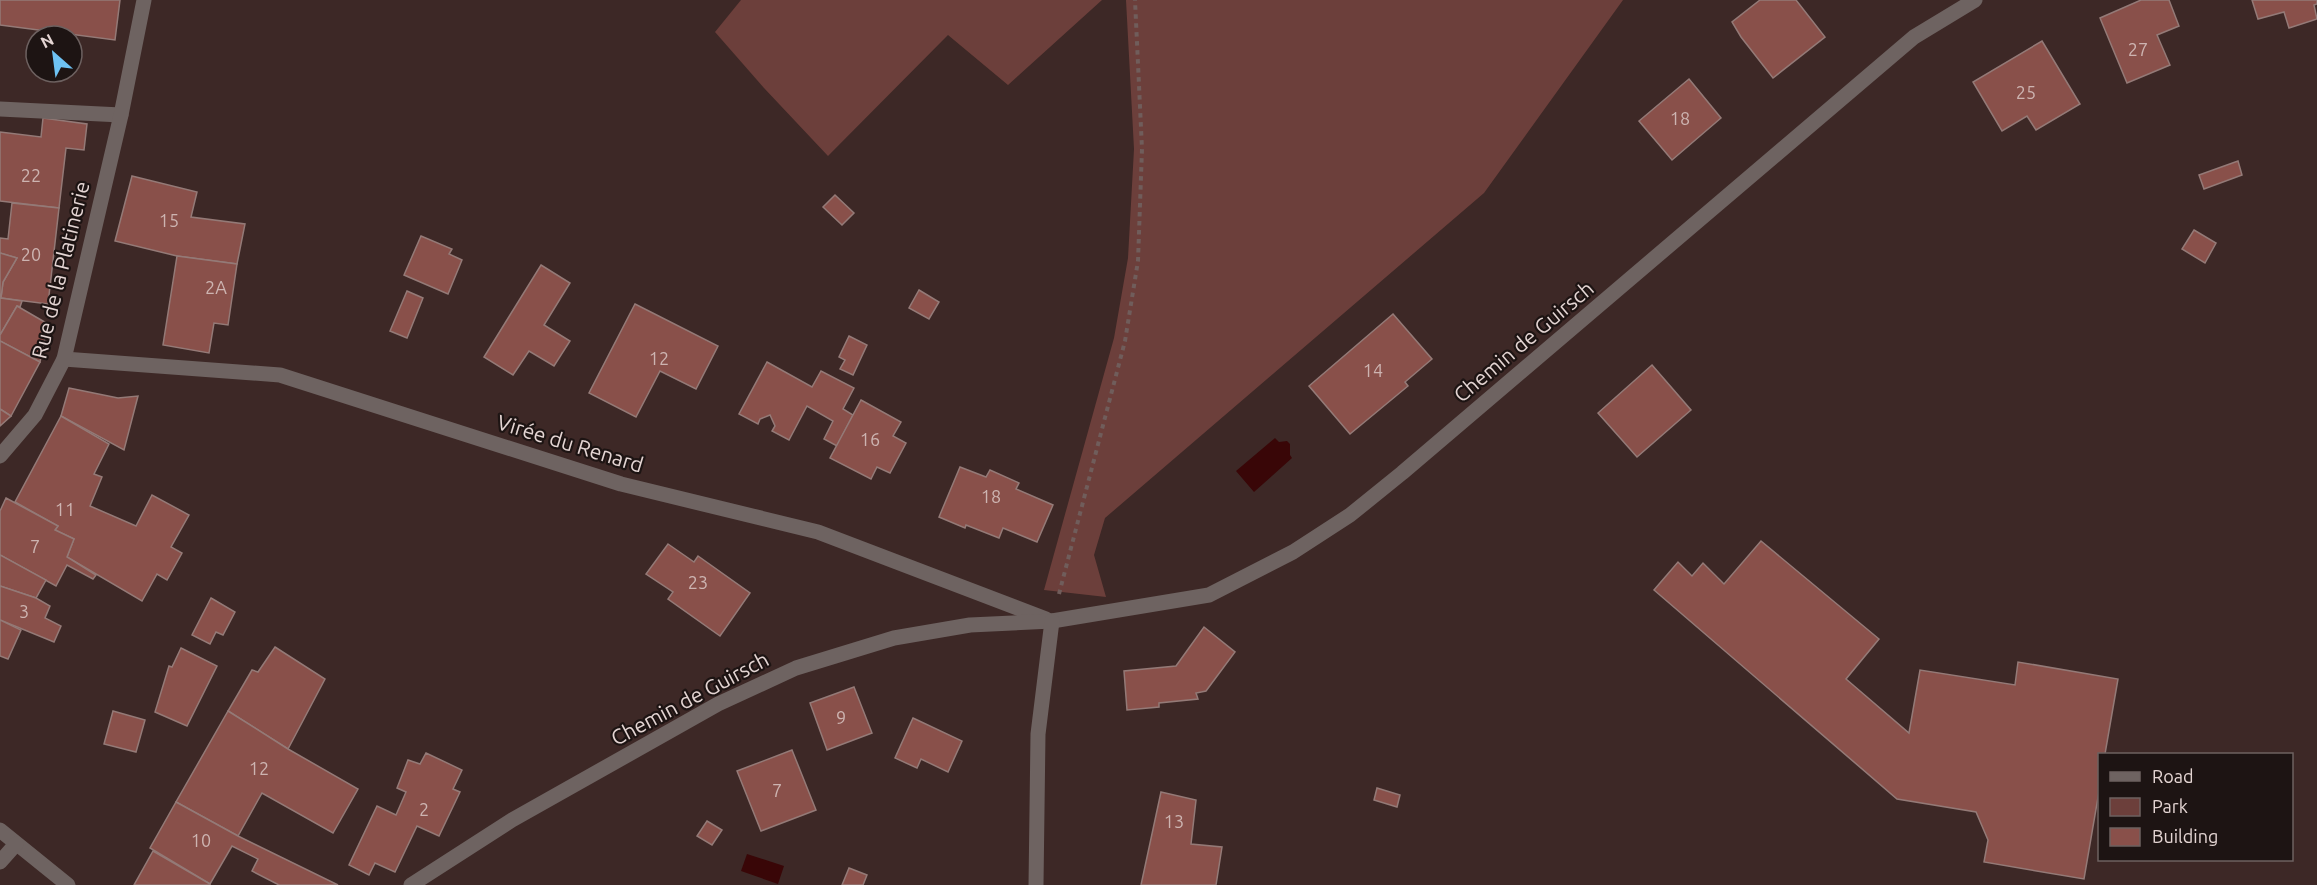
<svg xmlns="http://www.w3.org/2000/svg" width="2317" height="885" font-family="Ubuntu,sans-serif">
  <rect width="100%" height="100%" fill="#3d2826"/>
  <!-- green -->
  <g fill="#6c3f3b">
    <path d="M 741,0 L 1102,0 L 1008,85 L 948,35 L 828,156 L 764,88 L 715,32 Z"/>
    <path d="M 1126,0 L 1623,0 L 1484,193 L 1105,518 L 1094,555 L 1106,597 L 1044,590 L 1114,338 L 1128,258 L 1134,149 Z"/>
  </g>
  <!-- water -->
  <g fill="#390607">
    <path d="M 1275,438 L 1279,442 L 1287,441 L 1290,444 L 1290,455 L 1292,458 L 1254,492 L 1236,471 Z"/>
    <path d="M 747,854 L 784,866 L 778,884 L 741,871 Z"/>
  </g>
  <!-- building -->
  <g fill="#89504a" stroke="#947a77" stroke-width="1.5">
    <path d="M 0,0 L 120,0 L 115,40 L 0,25 Z"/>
    <path d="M 1760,0 L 1796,0 L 1825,37 L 1773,78 L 1741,37 L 1732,22 Z"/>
    <path d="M 2141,0 L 2169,0 L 2179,26 L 2157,35 L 2170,65 L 2127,83 L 2100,18 Z"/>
    <path d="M 2252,0 L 2317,0 L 2317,4 L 2314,5 L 2317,19 L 2289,28 L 2284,12 L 2258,19 Z"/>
    <path d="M 2042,41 L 2080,104 L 2036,130 L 2027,116 L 2002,131 L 1973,82 Z"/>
    <path d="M 1689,79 L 1721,118 L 1672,160 L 1639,121 Z"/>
    <path d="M 43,118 L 87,124 L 84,150 L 66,148 L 59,208 L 0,201 L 0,132 L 41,137 Z"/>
    <path d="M 2238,161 L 2242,175 L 2204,189 L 2199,175 Z"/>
    <path d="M 132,176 L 197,192 L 191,217 L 245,224 L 237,264 L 177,256 L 115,241 Z"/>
    <path d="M 835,195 L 854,213 L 842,225 L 823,207 Z"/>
    <path d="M 12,203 L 59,208 L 48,304 L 1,298 L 3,282 L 17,258 L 0,253 L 0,238 L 8,239 Z"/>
    <path d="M 2194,230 L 2216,243 L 2205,263 L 2182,249 Z"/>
    <path d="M 421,236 L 452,249 L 449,254 L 462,260 L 448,294 L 404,275 Z"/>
    <path d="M 0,253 L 17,258 L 3,282 L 1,298 L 22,301 L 20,307 L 17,306 L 0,335 Z"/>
    <path d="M 177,256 L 237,264 L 228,325 L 214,323 L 209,353 L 163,345 Z"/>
    <path d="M 541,265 L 570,283 L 544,325 L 570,341 L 554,366 L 529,351 L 513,375 L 484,357 Z"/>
    <path d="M 919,290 L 939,302 L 929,319 L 909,308 Z"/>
    <path d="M 407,291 L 423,298 L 407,338 L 390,331 Z"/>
    <path d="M 635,304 L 718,346 L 696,389 L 660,371 L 636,417 L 589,393 Z"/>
    <path d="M 17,306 L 48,324 L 40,362 L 0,341 L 0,335 Z"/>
    <path d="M 1393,314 L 1432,359 L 1405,382 L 1408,386 L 1350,434 L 1309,386 Z"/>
    <path d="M 849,336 L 867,345 L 853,375 L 840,369 L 845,360 L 839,357 Z"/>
    <path d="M 0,341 L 40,362 L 11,416 L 0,409 Z"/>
    <path d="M 767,362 L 812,387 L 821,371 L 854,388 L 843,409 L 853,415 L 837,446 L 824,439 L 833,421 L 807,406 L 789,440 L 772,431 L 775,426 L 770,415 L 760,419 L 758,424 L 739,414 Z"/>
    <path d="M 1652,365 L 1691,410 L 1637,457 L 1598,413 Z"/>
    <path d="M 69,388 L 118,398 L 138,396 L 124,450 L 61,416 Z"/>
    <path d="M 861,400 L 901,422 L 893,436 L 906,443 L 890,473 L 877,467 L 871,479 L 830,458 Z"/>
    <path d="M 0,409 L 11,416 L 0,426 Z"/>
    <path d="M 61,416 L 109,444 L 94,474 L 102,477 L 90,506 L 136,526 L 152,495 L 189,515 L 171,547 L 182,553 L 167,580 L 157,574 L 142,601 L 67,557 L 74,539 L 55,530 L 58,526 L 15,502 Z"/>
    <path d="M 960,467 L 986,477 L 990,470 L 1019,483 L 1016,489 L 1053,505 L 1037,542 L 1003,528 L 999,538 L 966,525 L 965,528 L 939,517 Z"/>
    <path d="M 6,498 L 58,526 L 55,530 L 74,539 L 67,557 L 96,575 L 93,579 L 67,565 L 56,586 L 0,555 L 0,511 Z"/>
    <path d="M 1761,541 L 1879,639 L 1846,679 L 1909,733 L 1920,670 L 2015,685 L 2018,662 L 2118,679 L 2105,754 L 2100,754 L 2100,786 L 2084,879 L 1984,862 L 1988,840 L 1976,812 L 1897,799 L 1654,590 L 1678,562 L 1692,576 L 1703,563 L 1724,584 Z"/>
    <path d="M 668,544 L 694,562 L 698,556 L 750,593 L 720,636 L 668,599 L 673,592 L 646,574 Z"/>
    <path d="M 0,555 L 46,580 L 36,598 L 0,586 Z"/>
    <path d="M 0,586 L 36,598 L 50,606 L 45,618 L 61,626 L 54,642 L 0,620 Z"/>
    <path d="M 211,598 L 235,612 L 223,635 L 216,632 L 210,644 L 192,635 Z"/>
    <path d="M 0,620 L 21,630 L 8,659 L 0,656 Z"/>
    <path d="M 1204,627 L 1235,652 L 1206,691 L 1196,693 L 1198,699 L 1159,703 L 1159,707 L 1127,710 L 1124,671 L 1176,666 Z"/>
    <path d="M 275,647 L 325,679 L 288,749 L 228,711 L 252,670 L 258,672 Z"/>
    <path d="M 181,648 L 217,666 L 187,726 L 155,712 L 169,666 L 172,667 Z"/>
    <path d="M 854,687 L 872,733 L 827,750 L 810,703 Z"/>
    <path d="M 113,711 L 145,720 L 136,752 L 104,744 Z"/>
    <path d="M 228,711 L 288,749 L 358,789 L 333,833 L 262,793 L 238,836 L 176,802 Z"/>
    <path d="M 913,718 L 962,741 L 948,772 L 921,759 L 917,768 L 895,758 Z"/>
    <path d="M 792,750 L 816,810 L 761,831 L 737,771 Z"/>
    <path d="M 426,753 L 462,770 L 453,789 L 460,792 L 439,836 L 417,826 L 395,872 L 375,863 L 369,875 L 349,865 L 377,806 L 396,815 L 406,792 L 397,788 L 408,760 L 420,764 Z"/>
    <path d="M 1377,788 L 1400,795 L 1397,807 L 1374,800 Z"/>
    <path d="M 1161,792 L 1196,800 L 1191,844 L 1222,847 L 1216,885 L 1141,885 Z"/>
    <path d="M 176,802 L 238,836 L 338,885 L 279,885 L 252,871 L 258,859 L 232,846 L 210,884 L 150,848 Z"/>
    <path d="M 707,821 L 722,830 L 712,845 L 697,836 Z"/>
    <path d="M 153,851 L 210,884 L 210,885 L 134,885 Z"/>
    <path d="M 849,868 L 867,875 L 863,885 L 842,885 Z"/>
  </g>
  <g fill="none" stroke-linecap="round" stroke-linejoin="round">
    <!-- path -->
    <path stroke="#705d5b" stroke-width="4" stroke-dasharray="4.5 4.5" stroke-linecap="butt" d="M 1059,594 L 1125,341 L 1138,261 L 1142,149 L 1135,0"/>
    <!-- minor -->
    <g stroke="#6e6361" stroke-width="15">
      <path d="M 0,109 L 121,115"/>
      <path d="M 64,359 L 280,375 L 621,484 L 818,532 L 1046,619"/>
      <path d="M 0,456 L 35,415 L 64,359 L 121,115 L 144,0"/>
      <path d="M 0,830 L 68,885"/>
      <path d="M 0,862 L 16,844"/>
      <path d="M 411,885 L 512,820 L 718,704 L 796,668 L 894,638 L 970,625 L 1052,621 L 1209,595 L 1293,552 L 1350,515 L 1402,473 L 1914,37 L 1975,0"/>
      <path d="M 1036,885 L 1038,734 L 1052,621"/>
    </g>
  </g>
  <g text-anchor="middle" stroke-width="4.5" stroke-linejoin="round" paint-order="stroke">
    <!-- number labels -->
    <g font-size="18" fill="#cdb4b1">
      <text x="2138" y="56">27</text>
      <text x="2026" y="99">25</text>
      <text x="1680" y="125">18</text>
      <text x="31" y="182">22</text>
      <text x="169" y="227">15</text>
      <text x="31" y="261">20</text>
      <text x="216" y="294">2A</text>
      <text x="659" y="365">12</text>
      <text x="1373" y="377">14</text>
      <text x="870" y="446">16</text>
      <text x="991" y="503">18</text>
      <text x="65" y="516">11</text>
      <text x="35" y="553">7</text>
      <text x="698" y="589">23</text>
      <text x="24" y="618">3</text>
      <text x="841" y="724">9</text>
      <text x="259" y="775">12</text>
      <text x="777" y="797">7</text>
      <text x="424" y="816">2</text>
      <text x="1174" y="828">13</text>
      <text x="201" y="847">10</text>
    </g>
    <!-- street labels -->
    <g font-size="21" fill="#e4d5d3" stroke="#1d1413">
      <text transform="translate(61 270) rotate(-76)" y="7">Rue de la Platinerie</text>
      <text transform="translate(1524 342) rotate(-40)" y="7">Chemin de Guirsch</text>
      <text transform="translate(570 444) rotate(17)" y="7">Virée du Renard</text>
      <text transform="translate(690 699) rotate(-28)" y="7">Chemin de Guirsch</text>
    </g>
  </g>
  <!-- legend -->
  <rect x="2098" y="753" width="195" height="108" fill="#1d1413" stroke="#6d6160" stroke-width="1.5"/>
  <rect x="2110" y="772" width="30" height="9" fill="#6e6361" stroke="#6d6160" stroke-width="1.5"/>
  <text x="2152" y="783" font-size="18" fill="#e4d5d3">Road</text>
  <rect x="2110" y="798" width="30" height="18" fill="#6c3f3b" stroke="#6d6160" stroke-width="1.5"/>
  <text x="2152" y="813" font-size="18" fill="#e4d5d3">Park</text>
  <rect x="2110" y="828" width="30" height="18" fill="#89504a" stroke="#6d6160" stroke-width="1.5"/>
  <text x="2152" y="843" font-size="18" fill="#e4d5d3">Building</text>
  <!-- north arrow -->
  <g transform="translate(54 54) rotate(332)"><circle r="28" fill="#1d1413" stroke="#6d6160" stroke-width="1.5"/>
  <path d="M0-4.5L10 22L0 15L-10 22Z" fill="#6ec2f3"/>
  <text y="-9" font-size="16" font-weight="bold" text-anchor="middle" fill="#e4d5d3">N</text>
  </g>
</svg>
